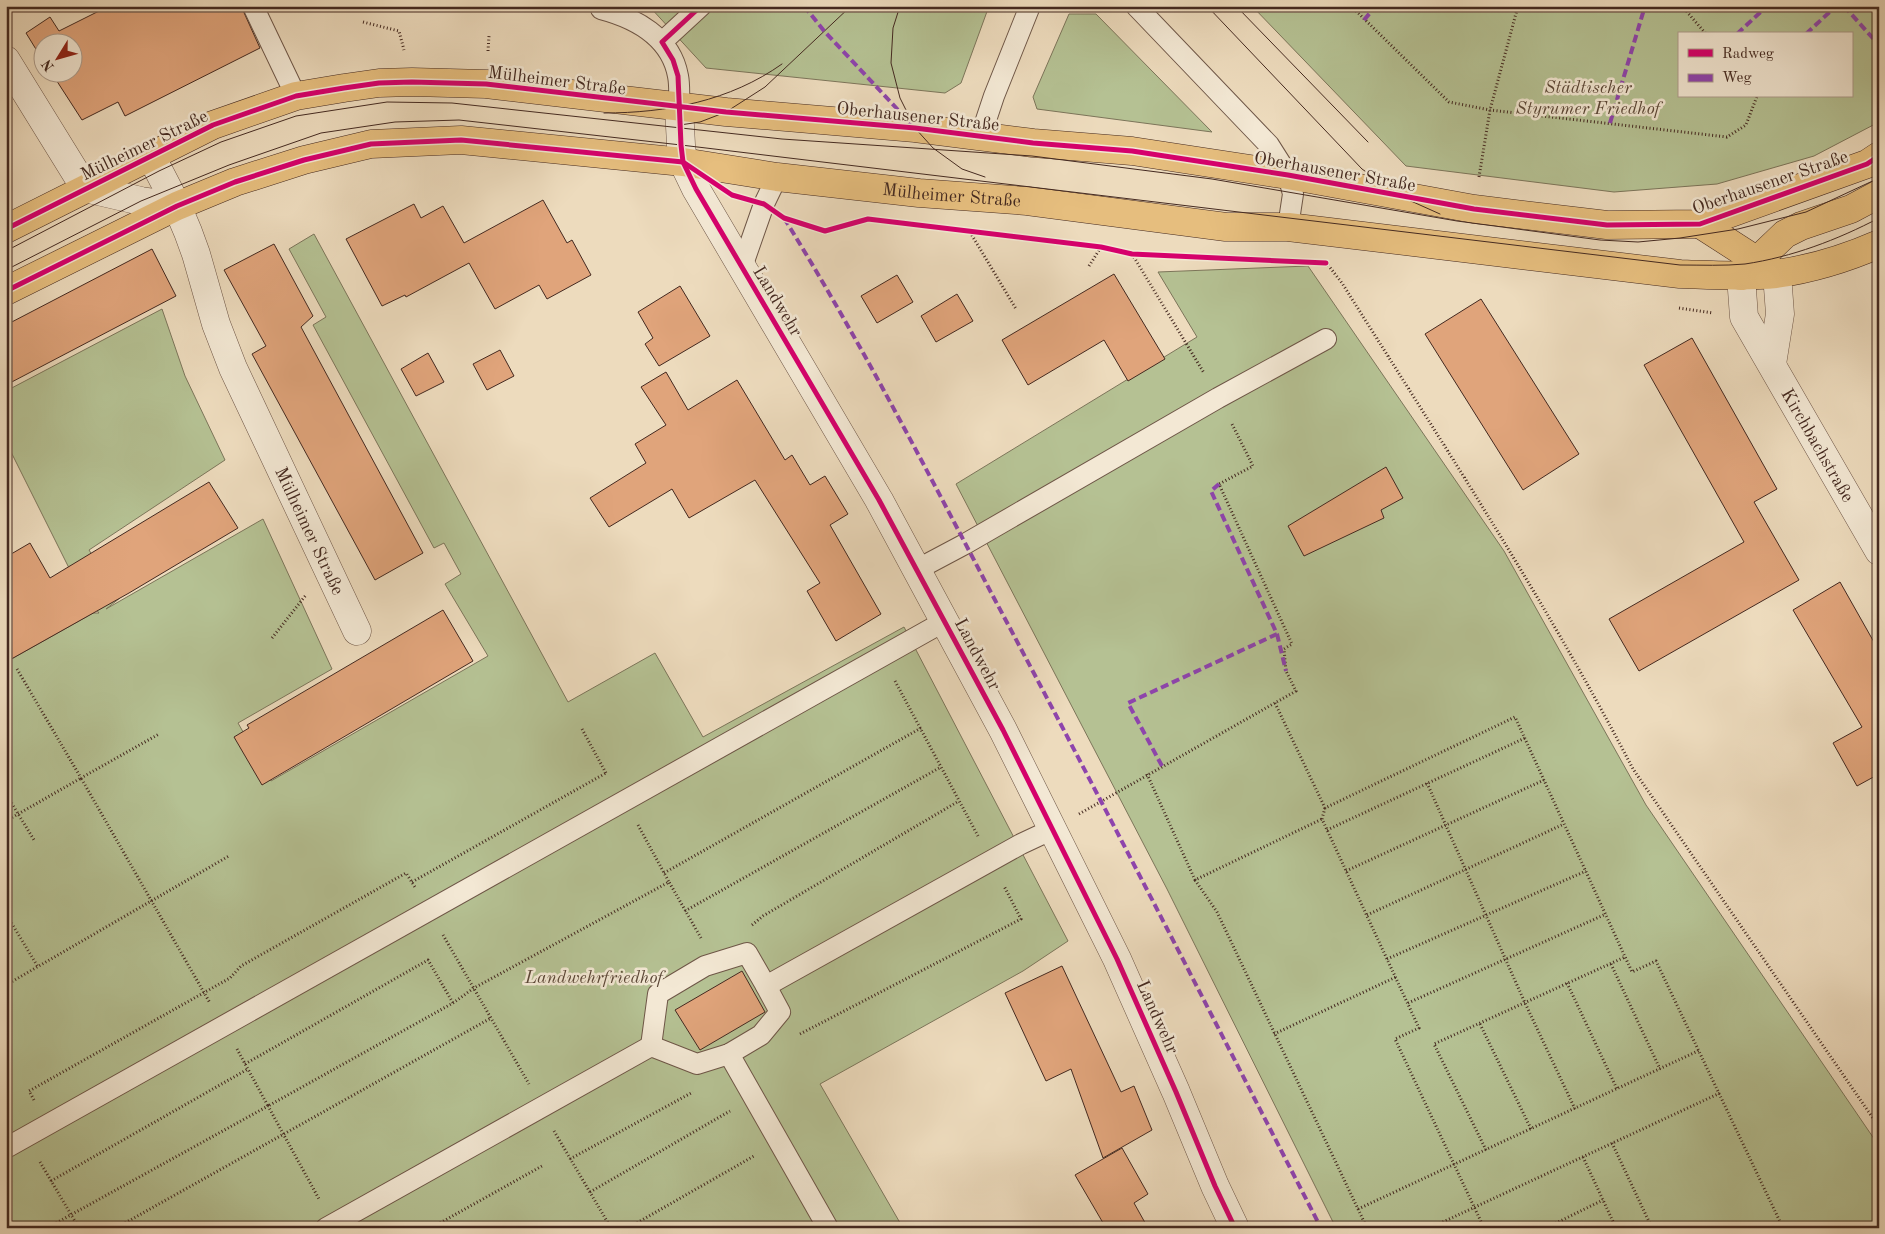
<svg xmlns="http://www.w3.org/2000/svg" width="1885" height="1234" font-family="'Old Standard TT',serif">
  <rect width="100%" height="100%" fill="#eddbbd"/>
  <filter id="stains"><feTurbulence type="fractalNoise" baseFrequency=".004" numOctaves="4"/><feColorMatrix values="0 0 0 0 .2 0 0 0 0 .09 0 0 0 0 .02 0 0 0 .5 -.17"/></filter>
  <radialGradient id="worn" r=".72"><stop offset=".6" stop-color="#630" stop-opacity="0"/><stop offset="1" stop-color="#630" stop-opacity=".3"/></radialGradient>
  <!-- green -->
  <g fill="#b5c193" stroke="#7c755a" fill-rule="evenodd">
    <path d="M 649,6 L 989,6 L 961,83 L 945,93 L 706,68 Z"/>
    <path d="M 1252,6 L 1879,6 L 1879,122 L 1814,156 L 1717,184 L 1614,192 L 1406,166 ZM 1679,34 L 1851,34 L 1851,96 L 1679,96 Z"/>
    <path d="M 1069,14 L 1096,14 L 1212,132 L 1037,109 L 1033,97 Z"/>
    <path d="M 314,234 L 568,702 L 655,653 L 703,737 L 904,627 L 1068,941 L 1023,971 L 820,1084 L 903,1228 L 6,1228 L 6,662 L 93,613 L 99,613 L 80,590 L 6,442 L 6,391 L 162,309 L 185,376 L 225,460 L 89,550 L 120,598 L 106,609 L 263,519 L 332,669 L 238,723 L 271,781 L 488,656 L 445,584 L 461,574 L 444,543 L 434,548 L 313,325 L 326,317 L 289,249 Z"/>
    <path d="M 1308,266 L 1504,551 L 1646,805 L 1879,1146 L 1879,1228 L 1336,1228 L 1167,889 L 956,484 L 1197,337 L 1158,272 Z"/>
  </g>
  <!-- building -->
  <g fill="#e0a47b" stroke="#442920">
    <path d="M 109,6 L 241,6 L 260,48 L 125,116 L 118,102 L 82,120 L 51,72 L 72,72 L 72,42 L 42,42 L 42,59 L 26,33 L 50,17 L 59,31 Z"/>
    <path d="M 543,200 L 567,243 L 572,240 L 591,275 L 547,299 L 539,285 L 495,309 L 469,263 L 406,297 L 405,295 L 382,306 L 346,239 L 414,204 L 421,218 L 443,206 L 464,243 Z"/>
    <path d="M 274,244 L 313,316 L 301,327 L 423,553 L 375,580 L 252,354 L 266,346 L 224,270 Z"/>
    <path d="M 152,249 L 176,296 L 6,385 L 6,325 Z"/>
    <path d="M 1114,274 L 1165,359 L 1128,381 L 1104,340 L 1028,385 L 1002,340 Z"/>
    <path d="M 897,275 L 913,302 L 877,323 L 861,296 Z"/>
    <path d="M 680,286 L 710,336 L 659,366 L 645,344 L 653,338 L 638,312 Z"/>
    <path d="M 957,294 L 973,321 L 936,342 L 921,316 Z"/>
    <path d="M 1481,299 L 1579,454 L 1523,490 L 1425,334 Z"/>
    <path d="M 1692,338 L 1777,489 L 1754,502 L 1799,580 L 1639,671 L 1609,619 L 1744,542 L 1644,365 Z"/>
    <path d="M 500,350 L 514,376 L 487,390 L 473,364 Z"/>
    <path d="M 428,353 L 444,382 L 416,396 L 401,369 Z"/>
    <path d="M 666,372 L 688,410 L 737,380 L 785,460 L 792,455 L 810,485 L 825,476 L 848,514 L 830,525 L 881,614 L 836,641 L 807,591 L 820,583 L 755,480 L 689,518 L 672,489 L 609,527 L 590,498 L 646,463 L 635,444 L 666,425 L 641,387 Z"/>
    <path d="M 1386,467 L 1403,498 L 1381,510 L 1384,518 L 1304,556 L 1288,526 Z"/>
    <path d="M 209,482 L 238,528 L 129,593 L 6,662 L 6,557 L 30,543 L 50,578 Z"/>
    <path d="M 1840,582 L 1879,651 L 1879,774 L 1857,786 L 1833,743 L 1862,727 L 1793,610 Z"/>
    <path d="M 443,610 L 473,661 L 262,785 L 234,737 L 249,728 L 247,725 Z"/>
    <path d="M 1062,966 L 1121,1092 L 1134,1086 L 1152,1130 L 1103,1158 L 1071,1069 L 1046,1081 L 1005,993 Z"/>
    <path d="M 742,971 L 765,1012 L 700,1050 L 675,1010 Z"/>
    <path d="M 1122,1148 L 1148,1194 L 1134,1203 L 1148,1228 L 1106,1228 L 1075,1175 Z"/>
  </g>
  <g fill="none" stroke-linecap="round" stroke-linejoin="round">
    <!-- service casing -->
    <g stroke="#6e5647" stroke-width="22">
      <g id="service">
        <path d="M 253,6 L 296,96"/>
        <path d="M 1136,6 L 1269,145 L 1288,175 L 1293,194 L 1288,227"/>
        <path d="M 601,9 C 635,18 671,37 678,76 C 680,86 679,97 679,107"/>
        <path d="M 662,42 L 701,6"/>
        <path d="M 981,135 L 994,96 L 1030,6"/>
        <path d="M 742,267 L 764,204 L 777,177"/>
        <path d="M 918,569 L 965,544 L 1218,398 L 1326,339"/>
        <path d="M 651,1046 L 658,994 L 705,966 L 747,953 L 766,986 L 1021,844 L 1053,829"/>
        <path d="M 729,1054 L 828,1228"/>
        <path d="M 6,1148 L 945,621"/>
        <path d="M 326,1228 L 651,1046 L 697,1064 L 729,1054 L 761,1035 L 780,1012 L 766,986"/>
      </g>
    </g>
    <!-- minor casing -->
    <g stroke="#6e5647" stroke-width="29">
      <g id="minor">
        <path d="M 6,60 L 85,188 L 141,201 L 177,206"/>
        <path id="s1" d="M 151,156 L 177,206 L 188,232 L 196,254 L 216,324 L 233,368 L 357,631"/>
        <path id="s2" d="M 1741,276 L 1744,317 L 1879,551"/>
        <path d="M 1772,364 L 1780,314 L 1777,274"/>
      </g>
    </g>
    <!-- tertiary casing -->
    <g stroke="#6e5647" stroke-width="29">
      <path id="tertiary" d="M 679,107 L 681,145 L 683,162 L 696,189 L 879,500 L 1003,730 L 1117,959 L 1176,1092 L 1215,1186 L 1235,1228"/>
    </g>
    <!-- primary casing -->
    <g stroke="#442920" stroke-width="29">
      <g id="primary">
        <path d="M 1700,224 L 1773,271"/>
        <path d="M 6,229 L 213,125 L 296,96 L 344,88 L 379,83 L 412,82 L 486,84 L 726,112 L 915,128 L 1033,143 L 1132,151 L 1288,175 L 1474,209 L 1607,225 L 1700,224 L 1867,164 L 1879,156"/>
        <path d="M 1741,276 L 1785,234 L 1801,226 L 1851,209 L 1879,194"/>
        <path id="s3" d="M 6,291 L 177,206 L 235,182 L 304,160 L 371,144 L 461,140 L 683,162 L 777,177 L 919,193 L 1027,201 L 1226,227 L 1288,227 L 1680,274 C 1712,275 1744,277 1776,274 C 1811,269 1847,258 1879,244"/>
      </g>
    </g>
    <!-- path -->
    <g stroke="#442920" stroke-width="3" stroke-dasharray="1 2.5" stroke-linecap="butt">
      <path d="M 1351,6 L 1449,102 L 1490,110 L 1727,137 L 1746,125 L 1757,96"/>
      <path d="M 1682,6 L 1706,34"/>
      <path d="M 363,22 L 399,31 L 404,50"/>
      <path d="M 488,51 L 489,36"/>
      <path d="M 1479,177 L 1490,110 L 1518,6"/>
      <path d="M 970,232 L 1016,309"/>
      <path d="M 1132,254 L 1204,373"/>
      <path d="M 1328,265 L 1342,283 C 1442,443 1546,601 1633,769 L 1879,1127"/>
      <path d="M 1089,266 L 1101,247"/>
      <path d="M 1679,308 L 1713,313"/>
      <path d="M 272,638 L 306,595"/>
      <path d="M 17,669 L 81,778 L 159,734"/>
      <path d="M 895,681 L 978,836"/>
      <path d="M 1275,703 L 1325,808 L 1515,717 L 1632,972 L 1656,961 L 1783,1228"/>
      <path d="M 582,729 L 607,775"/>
      <path d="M 1147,774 L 1195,880 L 1322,819"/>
      <path d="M 1427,783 L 1525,1003 L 1575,1109"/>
      <path d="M 6,794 L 34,840"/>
      <path d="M 1325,808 L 1322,819 L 1419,1028 L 1395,1039 L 1484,1228"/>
      <path d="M 1079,814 L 1296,691 L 1286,671 L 1284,649 L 1292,644 L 1219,484 L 1253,466 L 1231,422"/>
      <path d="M 6,821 L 81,778 L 210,1003"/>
      <path d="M 638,825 L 669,882"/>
      <path d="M 1327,830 L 1525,738"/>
      <path d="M 1346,871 L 1544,780"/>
      <path d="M 664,873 L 921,728"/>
      <path d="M 1195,880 L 1217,912 L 1367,1228"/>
      <path d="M 412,882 L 606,773"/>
      <path d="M 685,911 L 941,767"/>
      <path d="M 6,914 L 38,967"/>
      <path d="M 1367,915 L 1564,824"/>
      <path d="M 752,925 L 763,916 L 959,801"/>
      <path d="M 443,935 L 529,1084"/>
      <path d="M 1387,959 L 1586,871"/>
      <path d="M 1611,964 L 1660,1069"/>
      <path d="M 1567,983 L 1617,1089"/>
      <path d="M 6,985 L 229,856"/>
      <path d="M 1408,1003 L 1606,914"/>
      <path d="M 1480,1024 L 1531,1129"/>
      <path d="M 800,1034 L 1021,919 L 1004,886"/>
      <path d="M 1274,1034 L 1396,977"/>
      <path d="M 237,1049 L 268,1106 L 453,1003 L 474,988 L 669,882 L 701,938"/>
      <path d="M 245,1064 L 428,960 L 453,1003"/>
      <path d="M 34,1100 L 29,1091 L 230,978 L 241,966 L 406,873 L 415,887"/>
      <path d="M 6,1106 L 11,1114"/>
      <path d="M 554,1131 L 611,1228"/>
      <path d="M 1612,1143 L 1652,1228"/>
      <path d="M 1486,1150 L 1434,1044 L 1625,957"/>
      <path d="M 1583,1157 L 1616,1228"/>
      <path d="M 570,1159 L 693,1092"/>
      <path d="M 40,1162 L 79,1228"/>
      <path d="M 51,1181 L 248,1069"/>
      <path d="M 590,1192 L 730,1111"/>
      <path d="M 1358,1209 L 1700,1050"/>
      <path d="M 47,1228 L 268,1106 L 319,1199"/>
      <path d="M 116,1228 L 491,1018"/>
      <path d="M 431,1228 L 542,1166"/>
      <path d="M 628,1228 L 754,1156"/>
      <path d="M 1430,1228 L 1720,1093"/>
      <path d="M 1546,1228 L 1603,1200"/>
    </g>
    <!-- service -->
    <use href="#service" stroke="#f3e8d4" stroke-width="20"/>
    <!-- minor -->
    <use href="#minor" stroke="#f3e8d4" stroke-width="28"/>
    <!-- tertiary -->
    <use href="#tertiary" stroke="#f3e8d4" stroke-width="28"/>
    <!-- primary -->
    <use href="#primary" stroke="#e6be7e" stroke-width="28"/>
    <!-- tram -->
    <g stroke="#442920" stroke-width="1">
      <path d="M 900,6 L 893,28 L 891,63 L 900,98 L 915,128 L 933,148 L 962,169 L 985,177"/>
      <path d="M 1207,6 L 1362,169 L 1402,197 L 1440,214"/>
      <path d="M 1236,6 L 1368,142"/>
      <path d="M 604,113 C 667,113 730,101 782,64"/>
      <path d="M 680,125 L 700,122 L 726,112 L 765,87 L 851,6"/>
      <path d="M 6,251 L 159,171 L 221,142 L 296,116 L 387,102 L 452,103 L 782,139 L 1032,156 L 1212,179 L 1457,221 L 1600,240 L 1638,242 L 1680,238 L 1738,229 L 1806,212 L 1879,178"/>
      <path d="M 6,270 L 141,201 L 229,165 L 321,133 L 395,122 L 459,120 L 681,145 L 1680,265 C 1701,265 1724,266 1745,264 C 1792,257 1837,240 1879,218"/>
    </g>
    <!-- quiet -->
    <g stroke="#8e44ad" stroke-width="4" stroke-dasharray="8 4" stroke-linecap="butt">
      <path d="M 804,6 L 825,32 L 915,128"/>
      <path d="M 1844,6 L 1879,45"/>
      <path d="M 1685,10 L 1690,6"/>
      <path d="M 1364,20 L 1376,6"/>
      <path d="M 1737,34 L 1767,6"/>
      <path d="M 1806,34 L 1836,6"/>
      <path d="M 1610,123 L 1645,6"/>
      <path d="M 784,218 C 861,342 927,471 995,600 C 1106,808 1213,1018 1321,1228"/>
      <path d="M 1219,484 L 1211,491 L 1277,634 L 1286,671"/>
      <path d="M 1162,766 L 1128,703 L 1277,634"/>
    </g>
    <!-- cycleway casing -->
    <g stroke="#f3e8d4" stroke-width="8">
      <g id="cycleway">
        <path d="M 701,6 L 662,42 L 673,60 L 678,76 L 681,145 L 683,162 L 696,189 L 879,500 L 1003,730 L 1117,959 L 1176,1092 L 1215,1186 L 1235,1228"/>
        <path d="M 6,229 L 213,125 L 296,96 L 344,88 L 379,83 L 412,82 L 486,84 L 726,112 L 915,128 L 1033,143 L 1132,151 L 1288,175 L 1474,209 L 1607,225 L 1700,224 L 1867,164 L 1879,156"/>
        <path d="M 6,291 L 177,206 L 235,182 L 304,160 L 371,144 L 461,140 L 683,162 L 732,195 L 764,204 L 784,218 L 825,231 L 868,219 L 1101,247 L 1132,254 L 1326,263"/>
      </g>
    </g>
    <!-- cycleway -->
    <use href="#cycleway" stroke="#d6006c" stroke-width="5"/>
  </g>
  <g text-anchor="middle" stroke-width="5" stroke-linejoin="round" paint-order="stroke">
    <!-- street labels -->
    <g font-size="18" fill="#442920" stroke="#f3e8d4">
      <text transform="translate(557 80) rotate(7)" y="6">Mülheimer Straße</text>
      <text transform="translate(918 116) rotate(6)" y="6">Oberhausener Straße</text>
      <text transform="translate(144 145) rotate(-26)" y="6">Mülheimer Straße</text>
      <text transform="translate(1335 171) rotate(10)" y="6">Oberhausener Straße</text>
      <text transform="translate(1770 182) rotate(-19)" y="6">Oberhausener Straße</text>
      <text dy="6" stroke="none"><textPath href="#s3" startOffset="979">Mülheimer Straße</textPath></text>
      <text transform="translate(778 301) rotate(59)" y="6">Landwehr</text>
      <text dy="6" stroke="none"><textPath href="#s2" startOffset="189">Kirchbachstraße</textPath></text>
      <text dy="6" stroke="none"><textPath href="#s1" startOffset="408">Mülheimer Straße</textPath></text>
      <text transform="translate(978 654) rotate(62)" y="6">Landwehr</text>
      <text transform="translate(1158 1017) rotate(66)" y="6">Landwehr</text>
    </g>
    <!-- park labels -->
    <g font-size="18" font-style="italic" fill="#5b4737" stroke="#f3e8d4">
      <text x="1588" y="93">Städtischer<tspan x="1588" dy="21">Styrumer Friedhof</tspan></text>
      <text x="594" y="983">Landwehrfriedhof</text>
    </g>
  </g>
  <!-- margin -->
  <rect width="1885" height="1234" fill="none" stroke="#eddbbd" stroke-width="25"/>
  <rect x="8" y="8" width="1870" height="1219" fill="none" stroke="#442920" stroke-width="2.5"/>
  <rect x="12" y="12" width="1860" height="1209" fill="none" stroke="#442920"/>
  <!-- legend -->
  <rect x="1678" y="32" width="175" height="65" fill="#f3e8d4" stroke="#ad9c8c"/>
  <rect x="1688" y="49" width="25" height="8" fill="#d6006c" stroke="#ad9c8c"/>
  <text x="1722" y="58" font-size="15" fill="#442920">Radweg</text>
  <rect x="1688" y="74" width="25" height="8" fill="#8e44ad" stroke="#ad9c8c"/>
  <text x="1722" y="82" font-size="15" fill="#442920">Weg</text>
  <!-- north arrow -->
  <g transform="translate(58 58) rotate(233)"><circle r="24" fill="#f3e8d4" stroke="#ad9c8c"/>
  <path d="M0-4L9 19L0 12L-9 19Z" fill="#8f2418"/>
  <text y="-8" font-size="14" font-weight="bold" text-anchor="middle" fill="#442920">N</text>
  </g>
  <rect width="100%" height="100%" filter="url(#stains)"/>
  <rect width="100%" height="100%" fill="url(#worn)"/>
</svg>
